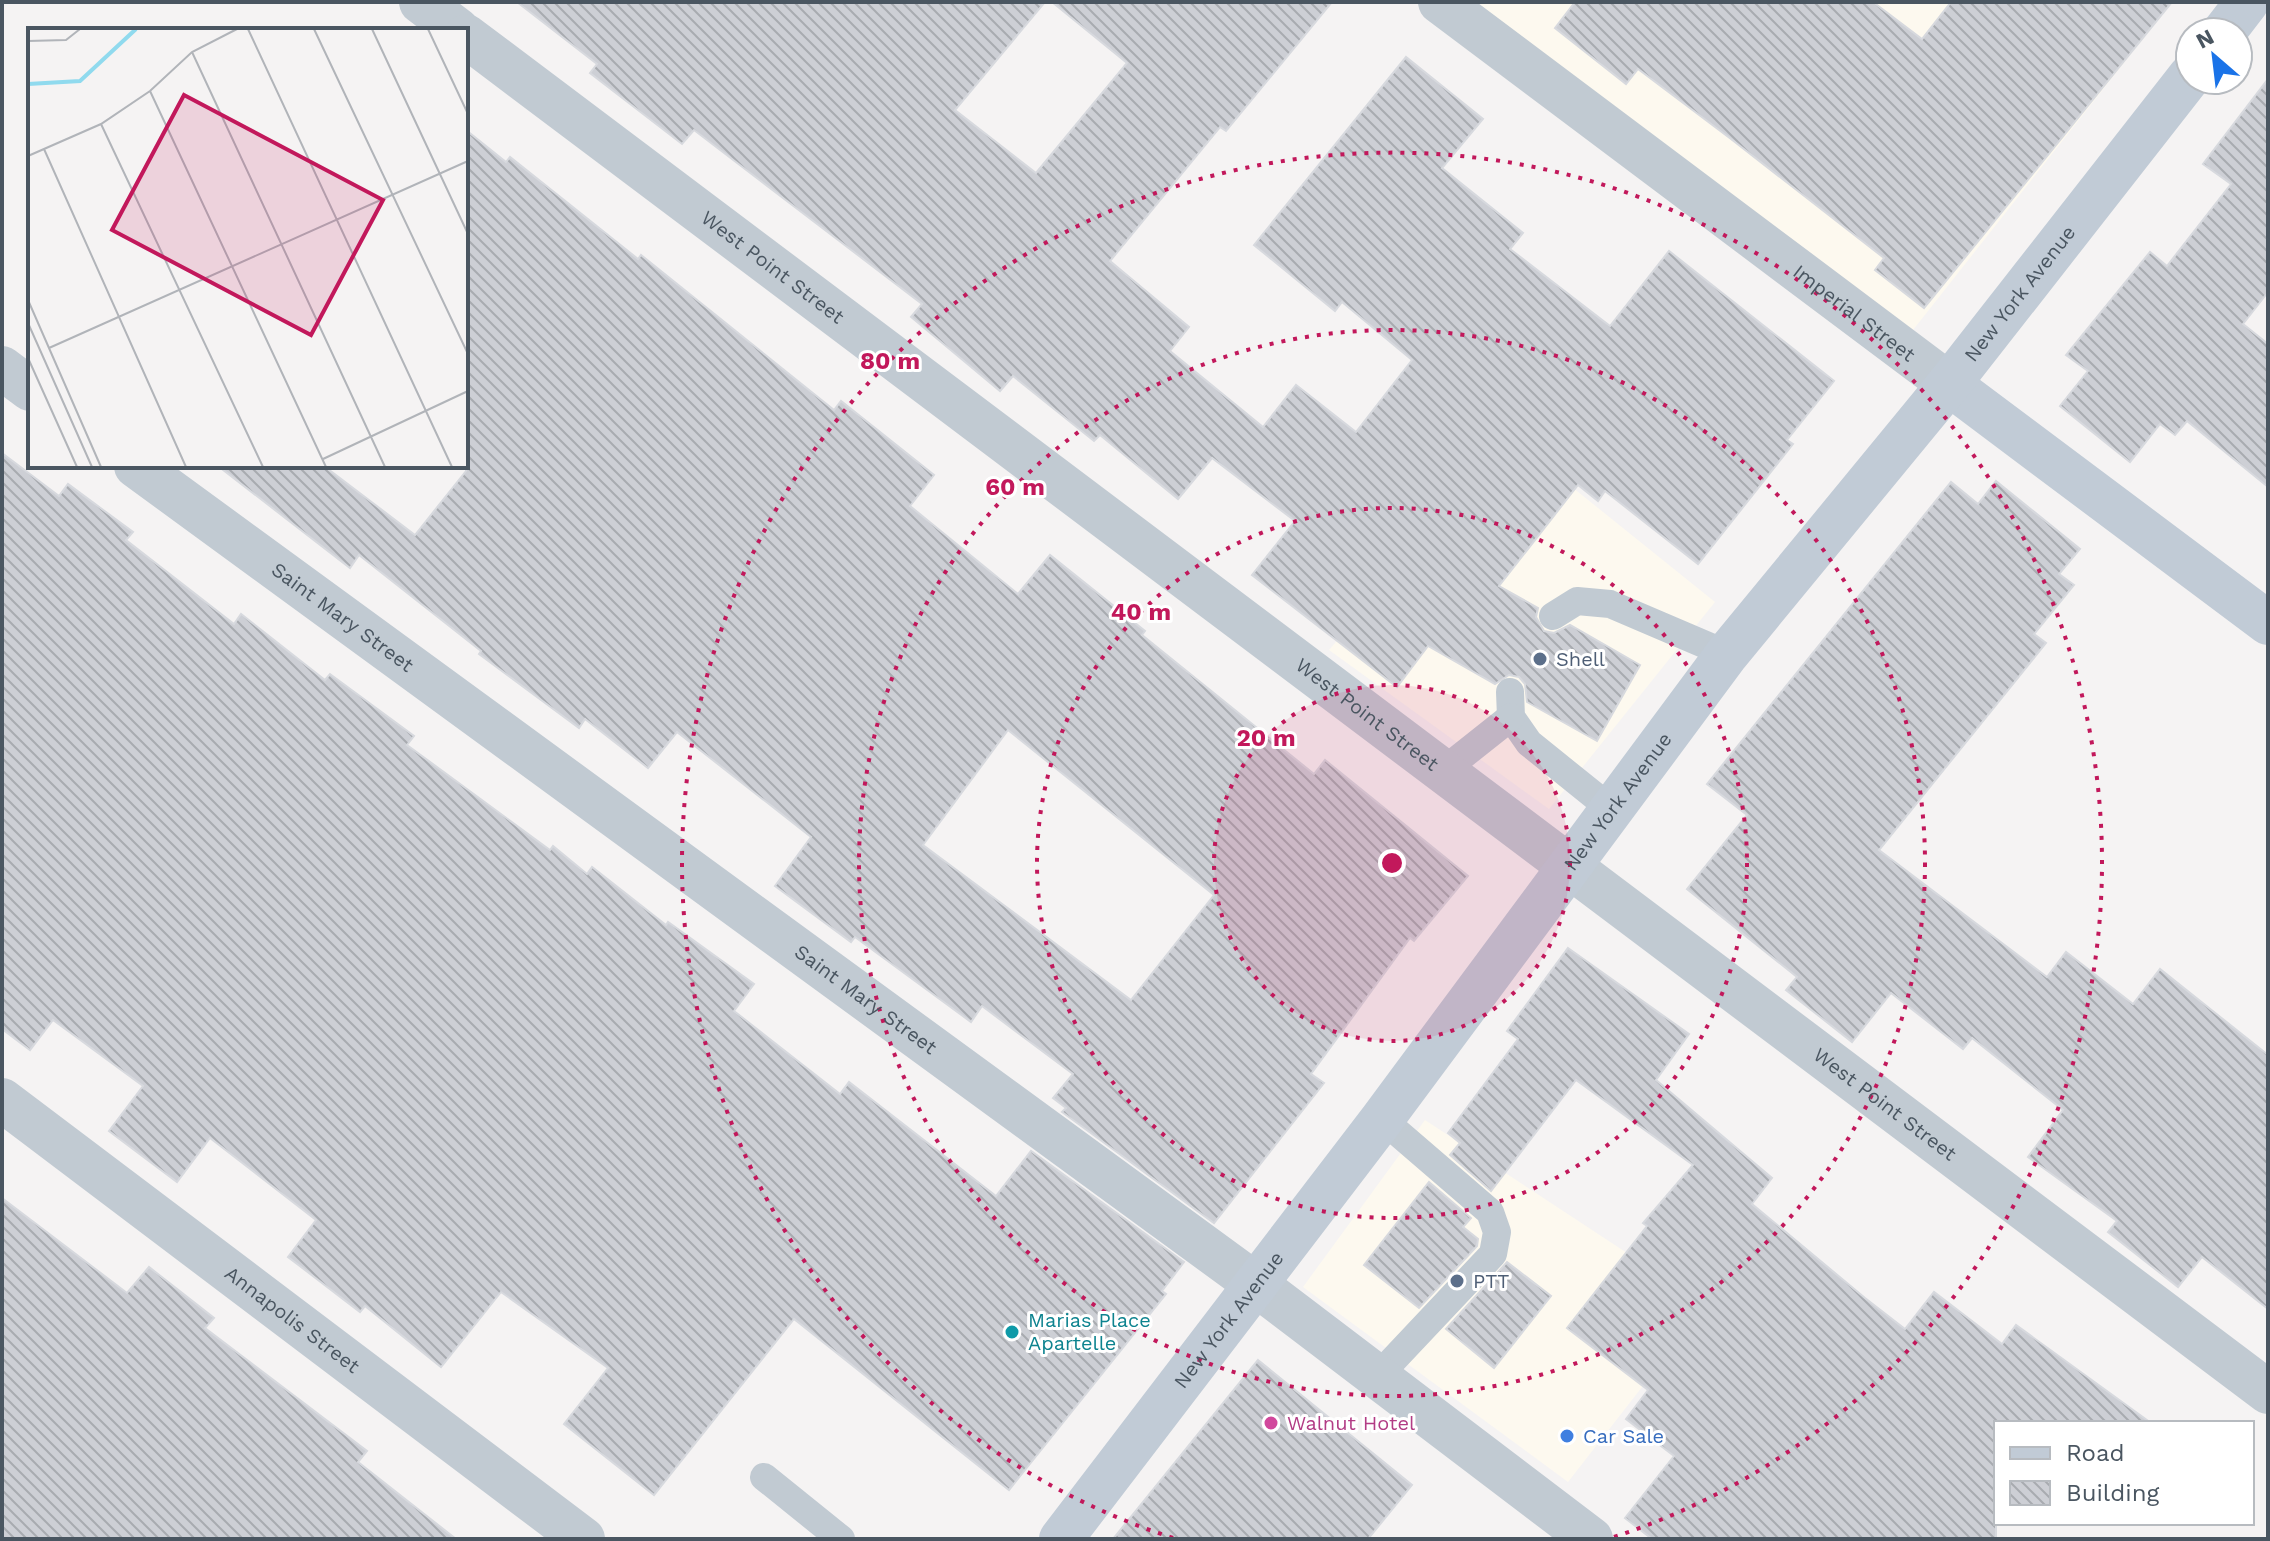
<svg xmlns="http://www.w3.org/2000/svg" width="2270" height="1541" font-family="'Work Sans',sans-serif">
  <defs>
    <pattern id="building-back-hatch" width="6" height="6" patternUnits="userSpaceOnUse" patternTransform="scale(2)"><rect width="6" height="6" fill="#cdcfd5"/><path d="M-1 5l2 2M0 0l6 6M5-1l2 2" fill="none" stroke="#a8abb0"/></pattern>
  </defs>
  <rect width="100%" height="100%" fill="#f5f3f3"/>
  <!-- commercial -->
  <g fill="#fdf9ef">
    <path d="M 1475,2 L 2172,2 L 1913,330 Z"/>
    <path d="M 1511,438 L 1715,602 L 1549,809 L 1329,650 Z"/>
    <path d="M 1425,1120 L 1706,1305 L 1568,1482 L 1303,1287 Z"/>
  </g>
  <!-- building -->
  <g fill="url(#building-back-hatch)" stroke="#d7d9de" stroke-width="2" fill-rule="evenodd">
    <path d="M 517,2 L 1045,2 L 955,110 L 1036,173 L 1127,63 L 1052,2 L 1332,2 L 1226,131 L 1220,127 L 1110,261 L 1189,327 L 1170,351 L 1263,427 L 1296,385 L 1356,432 L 1412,360 L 1342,302 L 1335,311 L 1254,245 L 1406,57 L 1483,119 L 1442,168 L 1523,233 L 1510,249 L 1610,326 L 1669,251 L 1834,381 L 1787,440 L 1793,444 L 1698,564 L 1605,491 L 1598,501 L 1578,485 L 1499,586 L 1538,608 L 1536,617 L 1544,631 L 1554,633 L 1570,625 L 1640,665 L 1597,741 L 1527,702 L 1525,684 L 1519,677 L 1509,675 L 1495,684 L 1428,646 L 1397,687 L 1252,575 L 1295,521 L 1212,458 L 1178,499 L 1100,435 L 1094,441 L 1013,376 L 1000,391 L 911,317 L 922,304 L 694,130 L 682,144 L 590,73 L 597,64 Z"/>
    <path d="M 1575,2 L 1873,2 L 1922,39 L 1951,2 L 2172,2 L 1924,308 L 1875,270 L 1884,258 L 1731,139 L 1638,69 L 1626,84 L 1555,28 Z"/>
    <path d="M 2268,79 L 2268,292 L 2243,324 L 2268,344 L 2268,487 L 2187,421 L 2175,435 L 2160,424 L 2130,462 L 2060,406 L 2088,371 L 2066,355 L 2150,252 L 2167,266 L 2231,184 L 2203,164 Z"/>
    <path d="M 466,130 L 506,162 L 510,157 L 638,259 L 641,255 L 834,410 L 841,401 L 934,475 L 910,506 L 1018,594 L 1050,555 L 1145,631 L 1142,635 L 1314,774 L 1325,760 L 1468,876 L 1414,941 L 1410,938 L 1311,1074 L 1324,1083 L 1214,1223 L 1062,1112 L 1066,1108 L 1053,1098 L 1073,1074 L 982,1006 L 971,1022 L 855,937 L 851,942 L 775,886 L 811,837 L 677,732 L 648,768 L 585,719 L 579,728 L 479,654 L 481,651 L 359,555 L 350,568 L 218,466 L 324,466 L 415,535 L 466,471 ZM 1008,730 L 1214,895 L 1131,1000 L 923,845 Z"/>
    <path d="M 2,453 L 59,496 L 68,484 L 133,532 L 126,540 L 234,624 L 241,614 L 325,680 L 330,674 L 414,736 L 407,745 L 550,850 L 553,846 L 587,874 L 592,867 L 666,925 L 668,922 L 754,984 L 734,1011 L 840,1094 L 849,1082 L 996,1196 L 1031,1151 L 1184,1262 L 1162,1291 L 1166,1294 L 1009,1490 L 794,1319 L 654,1495 L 564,1424 L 608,1368 L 501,1292 L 441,1367 L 365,1306 L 360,1312 L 288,1257 L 316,1220 L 210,1138 L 177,1182 L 109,1131 L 143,1086 L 53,1020 L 30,1050 L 2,1029 Z"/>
    <path d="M 1996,481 L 2080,549 L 2059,574 L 2074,585 L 2034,634 L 2046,643 L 1879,850 L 2047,977 L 2066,952 L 2133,1004 L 2160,969 L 2268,1055 L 2268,1309 L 2202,1257 L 2178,1287 L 2108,1232 L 2117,1221 L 2028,1157 L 2063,1110 L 1972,1038 L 1963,1049 L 1891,993 L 1852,1042 L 1786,990 L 1797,977 L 1687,889 L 1747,815 L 1707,784 L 1951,482 L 1978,504 Z"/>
    <path d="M 1568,948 L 1689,1034 L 1656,1080 L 1772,1178 L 1752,1204 L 1865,1298 L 1905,1329 L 1934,1292 L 2002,1344 L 2016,1325 L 2151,1423 L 1996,1423 L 1996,1539 L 1652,1539 L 1625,1518 L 1674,1456 L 1626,1419 L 1648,1390 L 1567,1328 L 1647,1226 L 1643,1223 L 1693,1165 L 1576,1080 L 1491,1191 L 1450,1155 L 1460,1143 L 1448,1133 L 1518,1039 L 1507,1031 Z"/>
    <path d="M 1429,1182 L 1471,1218 L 1463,1227 L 1478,1239 L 1477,1246 L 1419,1308 L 1364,1265 Z"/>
    <path d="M 2,1198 L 127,1293 L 149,1267 L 214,1318 L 205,1328 L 367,1451 L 358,1462 L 456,1539 L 2,1539 Z"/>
    <path d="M 1507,1262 L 1551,1296 L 1494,1368 L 1446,1329 Z"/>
    <path d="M 1258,1360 L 1412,1485 L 1368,1539 L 1113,1539 Z"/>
  </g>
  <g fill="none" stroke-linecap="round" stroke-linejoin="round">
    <!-- lane -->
    <g stroke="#c1cad2" stroke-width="28">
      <path d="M 1553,616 L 1577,601 L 1610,604 L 1727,654"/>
      <path d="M 1510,692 L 1511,717 L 1529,743 L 1611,809"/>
      <path d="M 1443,771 L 1511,717"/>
      <path d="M 1378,1376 L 1493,1254 L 1497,1232 L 1490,1212 L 1382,1119"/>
      <path d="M 764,1477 L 841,1539"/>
    </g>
    <!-- street -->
    <g stroke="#c1cad2" stroke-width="44">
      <path d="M 421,2 L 458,30"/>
      <path id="s1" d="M 1440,2 L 1949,384"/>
      <path id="s2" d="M 466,36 L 2268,1392"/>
      <path d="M 2,368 L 30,389"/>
      <path id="s3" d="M 136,466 L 1254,1283 L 1591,1539"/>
      <path id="s4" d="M 2,1100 L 583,1539"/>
    </g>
    <!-- secondary -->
    <g stroke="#c1cbd6" stroke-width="44">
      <path d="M 2224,32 L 2247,2"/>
      <path d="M 1949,384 L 2268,623"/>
      <path id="s5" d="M 1061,1539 L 1382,1119 L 1727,654 L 1949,384 L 2190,76"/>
    </g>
  </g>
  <!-- distance rings -->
  <circle cx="1392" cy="863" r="178" fill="#c2185b" fill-opacity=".12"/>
  <g fill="none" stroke="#c2185b" stroke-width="4" stroke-dasharray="4 8">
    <circle cx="1392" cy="863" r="178"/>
    <circle cx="1392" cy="863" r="355"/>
    <circle cx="1392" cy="863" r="533"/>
    <path d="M1173 1538A710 710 0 1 1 1611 1538"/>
  </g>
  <!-- markers -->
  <g fill="#5c6f8a" stroke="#fff" stroke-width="3">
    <circle cx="1540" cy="659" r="8"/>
    <circle cx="1457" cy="1281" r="8"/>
  </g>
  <circle fill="#0f9aa8" stroke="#fff" stroke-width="3" cx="1012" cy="1332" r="8"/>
  <circle fill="#d1479c" stroke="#fff" stroke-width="3" cx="1271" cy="1423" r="8"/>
  <circle fill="#3f7fe0" stroke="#fff" stroke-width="3" cx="1567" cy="1436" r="8"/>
  <g text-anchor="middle" stroke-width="6" stroke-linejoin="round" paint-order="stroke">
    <!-- street labels -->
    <g font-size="20" fill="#4a5661" stroke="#fff">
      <text dy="7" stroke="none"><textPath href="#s2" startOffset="384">West Point Street</textPath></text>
      <text dy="7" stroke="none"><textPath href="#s5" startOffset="1572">New York Avenue</textPath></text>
      <text dy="7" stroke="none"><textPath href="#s1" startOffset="518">Imperial Street</textPath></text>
      <text dy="7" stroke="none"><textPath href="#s3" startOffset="256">Saint Mary Street</textPath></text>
      <text dy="7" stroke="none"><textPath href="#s2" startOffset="1128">West Point Street</textPath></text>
      <text dy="7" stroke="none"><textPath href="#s5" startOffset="924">New York Avenue</textPath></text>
      <text dy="7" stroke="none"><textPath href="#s3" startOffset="904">Saint Mary Street</textPath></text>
      <text dy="7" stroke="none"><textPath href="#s2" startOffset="1776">West Point Street</textPath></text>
      <text dy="7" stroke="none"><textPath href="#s4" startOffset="364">Annapolis Street</textPath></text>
      <text dy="7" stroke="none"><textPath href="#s5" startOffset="276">New York Avenue</textPath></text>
    </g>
    <!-- service labels -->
    <g font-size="20" fill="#4e5e75" stroke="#fff" text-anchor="start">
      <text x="1556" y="666">Shell</text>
      <text x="1473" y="1288">PTT</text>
    </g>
    <!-- culture labels -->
    <g font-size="20" fill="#0d838f" stroke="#fff" text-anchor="start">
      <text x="1028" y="1327">Marias Place<tspan x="1028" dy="23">Apartelle</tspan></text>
    </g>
    <!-- hotel labels -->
    <g font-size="20" fill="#b23c85" stroke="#fff" text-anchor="start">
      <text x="1287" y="1430">Walnut Hotel</text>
    </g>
    <!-- shop labels -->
    <g font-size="20" fill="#366cbe" stroke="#fff" text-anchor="start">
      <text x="1583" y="1443">Car Sale</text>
    </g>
  </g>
  <!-- overview -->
  <g transform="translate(28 28)">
    <rect width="440" height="440" fill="#f5f3f3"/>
    <path fill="none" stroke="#90daee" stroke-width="4" d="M 0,56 L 52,53 L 108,1"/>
    <path fill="none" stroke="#b1b4b9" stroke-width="2" d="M 220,1 L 424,439M 286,1 L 440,326M 344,1 L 440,206M 400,1 L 440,86M 0,13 L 38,12 L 52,1M 164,24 L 357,439M 122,63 L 298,439M 73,96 L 235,439M 16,121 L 158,439M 0,128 L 73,96 L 122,63 L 164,24 L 209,1M 0,272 L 73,439M 0,295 L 64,439M 21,320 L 440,133M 0,330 L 49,439M 295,431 L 440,363"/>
    <path fill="#c2185b" fill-opacity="0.15" stroke="#c2185b" stroke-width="4" d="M 156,67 L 355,172 L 283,307 L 84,202 Z"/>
    <rect width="440" height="440" fill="none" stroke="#4a5661" stroke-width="4"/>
  </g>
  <circle cx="1392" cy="863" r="12" fill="#c2185b" stroke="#fff" stroke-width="4"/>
  <g font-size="24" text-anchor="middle" font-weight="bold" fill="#c2185b" stroke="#fff" stroke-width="6" stroke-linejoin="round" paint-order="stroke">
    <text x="890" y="369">80 m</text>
    <text x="1015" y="495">60 m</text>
    <text x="1141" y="620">40 m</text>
    <text x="1266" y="746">20 m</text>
  </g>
  <!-- border -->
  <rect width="2270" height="1541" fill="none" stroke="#4a5661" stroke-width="8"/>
  <!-- legend -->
  <rect x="1994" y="1421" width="260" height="104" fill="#ffffff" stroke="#b7bbc0" stroke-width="2"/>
  <rect x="2010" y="1447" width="40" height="12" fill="#c1cbd6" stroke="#b7bbc0" stroke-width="2"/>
  <text x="2066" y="1461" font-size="24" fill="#4a5661">Road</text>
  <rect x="2010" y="1481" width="40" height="24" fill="url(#building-back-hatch)" stroke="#b7bbc0" stroke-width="2"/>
  <text x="2066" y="1501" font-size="24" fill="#4a5661">Building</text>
  <!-- north arrow -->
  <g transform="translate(2214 56) rotate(332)"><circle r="38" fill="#ffffff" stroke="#b7bbc0" stroke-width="2"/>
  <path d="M0-6L14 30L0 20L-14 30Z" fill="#1a73e8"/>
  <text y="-12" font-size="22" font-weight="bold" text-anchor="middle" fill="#4a5661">N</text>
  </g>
</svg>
